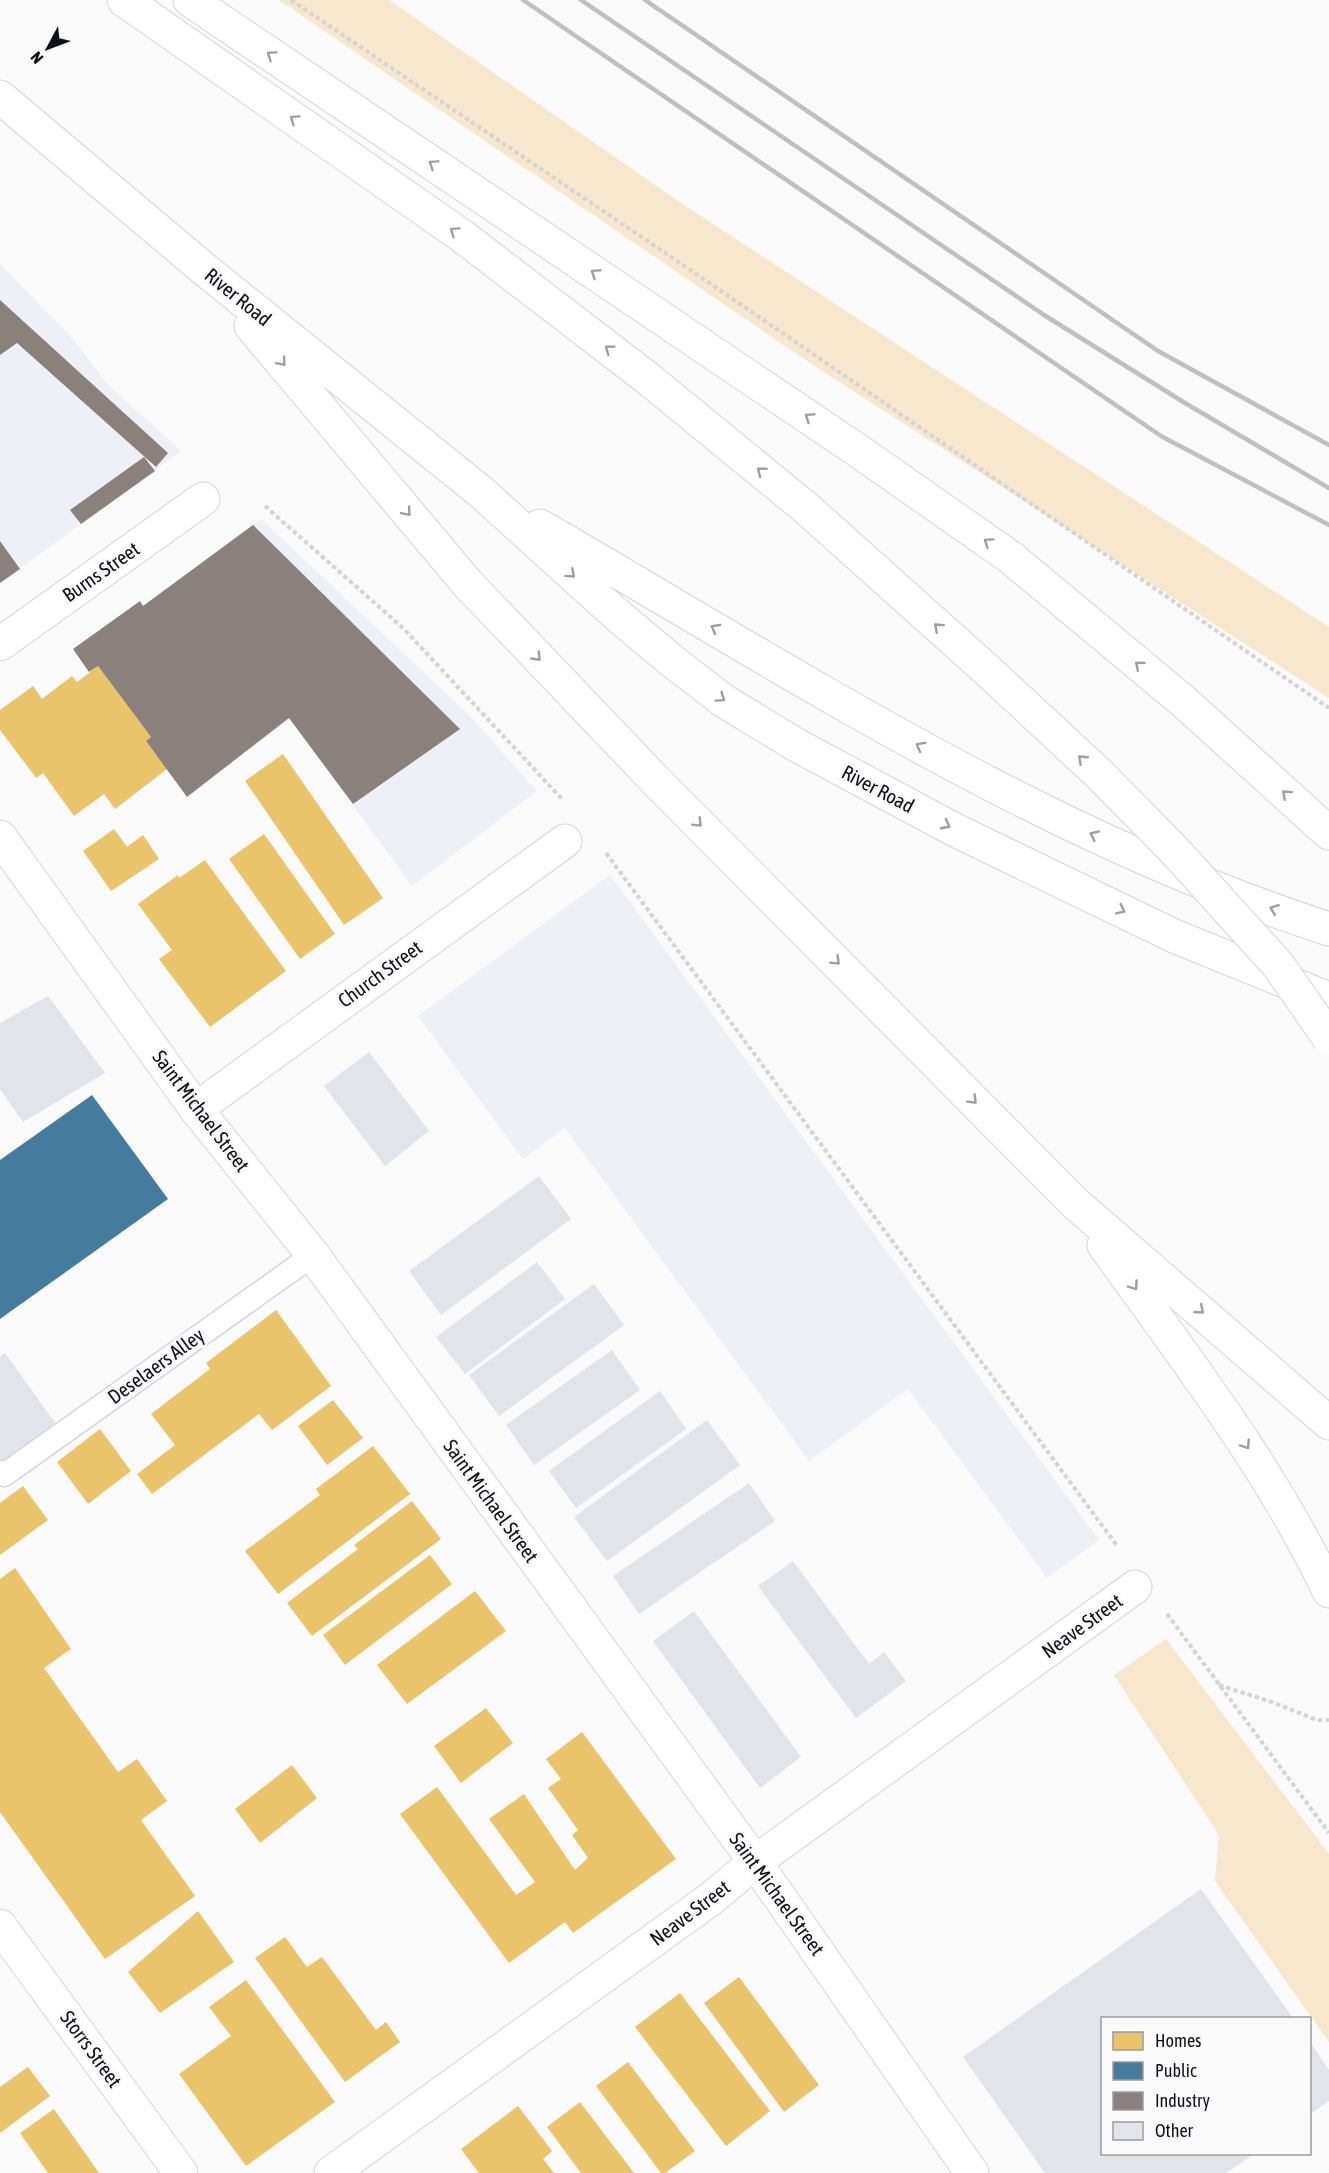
<svg xmlns="http://www.w3.org/2000/svg" width="1329" height="2173" font-family="'Asap Condensed',sans-serif">
  <rect width="100%" height="100%" fill="#fafafa"/>
  <!-- built -->
  <g fill="#eeeff7">
    <path d="M 0,264 L 73,339 L 108,385 L 181,451 L 0,583 Z"/>
    <path d="M 261,519 L 470,716 L 537,791 L 412,886 L 289,718 L 250,750 L 143,606 Z"/>
    <path d="M 610,875 L 1099,1540 L 1047,1578 L 908,1389 L 809,1461 L 565,1128 L 523,1159 L 418,1016 Z"/>
  </g>
  <!-- green -->
  <g fill="#f7e7cc">
    <path d="M 279,0 L 389,0 L 678,201 L 1329,627 L 1329,698 L 813,365 Z"/>
    <path d="M 1166,1639 L 1329,1854 L 1329,2042 L 1215,1881 L 1219,1835 L 1114,1675 Z"/>
  </g>
  <!-- homes -->
  <g fill="#e9c46a">
    <path d="M 98,666 L 151,737 L 146,741 L 167,769 L 115,809 L 104,794 L 74,816 L 43,773 L 36,778 L 0,730 L 0,710 L 33,686 L 42,699 L 72,676 L 77,682 Z"/>
    <path d="M 283,754 L 383,898 L 344,925 L 245,781 Z"/>
    <path d="M 114,829 L 127,847 L 143,835 L 159,859 L 111,891 L 83,851 Z"/>
    <path d="M 264,834 L 335,934 L 300,959 L 229,859 Z"/>
    <path d="M 205,860 L 286,971 L 210,1027 L 159,959 L 172,950 L 138,904 L 178,875 L 179,878 Z"/>
    <path d="M 276,1310 L 331,1386 L 272,1430 L 259,1414 L 152,1494 L 137,1474 L 175,1445 L 151,1414 L 210,1369 L 206,1363 Z"/>
    <path d="M 333,1400 L 363,1438 L 327,1465 L 298,1426 Z"/>
    <path d="M 100,1429 L 131,1471 L 88,1504 L 57,1462 Z"/>
    <path d="M 373,1446 L 410,1494 L 278,1594 L 245,1551 L 320,1495 L 316,1489 Z"/>
    <path d="M 23,1486 L 48,1520 L 0,1555 L 0,1503 Z"/>
    <path d="M 412,1501 L 441,1539 L 312,1636 L 287,1603 L 358,1549 L 354,1545 Z"/>
    <path d="M 430,1555 L 452,1584 L 345,1665 L 323,1635 Z"/>
    <path d="M 15,1568 L 71,1649 L 44,1668 L 118,1772 L 137,1759 L 167,1801 L 141,1820 L 195,1896 L 105,1959 L 0,1812 L 0,1579 Z"/>
    <path d="M 475,1591 L 506,1631 L 407,1704 L 377,1665 Z"/>
    <path d="M 486,1708 L 513,1743 L 461,1783 L 434,1746 Z"/>
    <path d="M 582,1732 L 676,1859 L 573,1933 L 565,1922 L 509,1963 L 400,1814 L 437,1787 L 516,1895 L 535,1882 L 489,1819 L 524,1794 L 575,1870 L 588,1858 L 572,1835 L 578,1830 L 548,1788 L 561,1779 L 546,1759 Z"/>
    <path d="M 292,1765 L 317,1798 L 260,1843 L 235,1809 Z"/>
    <path d="M 198,1911 L 234,1962 L 160,2013 L 128,1972 Z"/>
    <path d="M 285,1937 L 307,1967 L 322,1957 L 376,2030 L 386,2022 L 400,2042 L 345,2082 L 255,1958 Z"/>
    <path d="M 739,1977 L 819,2085 L 784,2112 L 704,2003 Z"/>
    <path d="M 246,1980 L 335,2102 L 246,2166 L 179,2074 L 231,2036 L 209,2007 Z"/>
    <path d="M 680,1993 L 770,2111 L 726,2146 L 635,2027 Z"/>
    <path d="M 628,2062 L 695,2151 L 665,2173 L 661,2173 L 596,2086 Z"/>
    <path d="M 28,2067 L 50,2096 L 0,2133 L 0,2087 Z"/>
    <path d="M 580,2102 L 634,2173 L 581,2173 L 547,2127 Z"/>
    <path d="M 518,2106 L 552,2151 L 543,2159 L 554,2173 L 479,2173 L 461,2149 Z"/>
    <path d="M 54,2109 L 99,2173 L 48,2173 L 20,2133 Z"/>
  </g>
  <!-- public -->
  <path fill="#457b9d" d="M 92,1095 L 168,1199 L 0,1319 L 0,1160 Z"/>
  <!-- industry -->
  <g fill="#8a817c">
    <path d="M 0,300 L 168,453 L 156,467 L 17,343 L 0,355 Z"/>
    <path d="M 144,457 L 155,471 L 81,524 L 70,510 Z"/>
    <path d="M 253,525 L 460,729 L 353,804 L 289,718 L 187,797 L 146,741 L 151,737 L 98,666 L 89,672 L 73,649 L 140,601 L 143,606 Z"/>
    <path d="M 0,541 L 20,569 L 0,583 Z"/>
  </g>
  <!-- building -->
  <g fill="#e3e3ec">
    <path d="M 48,996 L 105,1073 L 23,1122 L 0,1089 L 0,1023 Z"/>
    <path d="M 369,1052 L 429,1131 L 385,1166 L 324,1086 Z"/>
    <path d="M 539,1176 L 571,1219 L 441,1315 L 409,1271 Z"/>
    <path d="M 537,1262 L 565,1299 L 465,1374 L 436,1337 Z"/>
    <path d="M 594,1284 L 624,1325 L 499,1416 L 469,1375 Z"/>
    <path d="M 612,1350 L 640,1390 L 534,1465 L 506,1425 Z"/>
    <path d="M 5,1353 L 58,1427 L 0,1468 L 0,1357 Z"/>
    <path d="M 660,1391 L 686,1429 L 576,1508 L 549,1471 Z"/>
    <path d="M 707,1420 L 740,1465 L 607,1561 L 574,1517 Z"/>
    <path d="M 749,1483 L 775,1521 L 639,1614 L 613,1576 Z"/>
    <path d="M 793,1561 L 869,1664 L 884,1652 L 906,1681 L 856,1718 L 758,1586 Z"/>
    <path d="M 694,1611 L 801,1757 L 760,1788 L 653,1641 Z"/>
    <path d="M 1201,1889 L 1293,2018 L 1102,2018 L 1102,2154 L 1254,2154 L 1226,2173 L 1045,2173 L 963,2057 Z"/>
    <path d="M 1310,2042 L 1329,2070 L 1329,2101 L 1310,2114 Z"/>
  </g>
  <g fill="none" stroke-linecap="round" stroke-linejoin="round">
    <!-- lane casing -->
    <g stroke="#d5d6dc" stroke-width="25">
      <path id="lane" d="M 0,1472 L 4,1475 L 313,1255"/>
    </g>
    <!-- street casing -->
    <g stroke="#d5d6dc" stroke-width="35">
      <g id="street">
        <path d="M 0,644 L 203,499"/>
        <path d="M 0,837 L 196,1109 L 313,1255 L 755,1862 L 972,2173"/>
        <path d="M 196,1109 L 565,841"/>
        <path d="M 0,1926 L 181,2173"/>
        <path d="M 331,2173 L 712,1898 L 755,1862 L 1135,1587"/>
      </g>
    </g>
    <!-- primary casing -->
    <g stroke="#d5d6dc" stroke-width="35">
      <g id="primary">
        <path d="M 0,97 L 204,269 L 481,492 L 616,614 L 672,661 L 724,701 L 798,746 L 957,831 L 1174,936 L 1329,999"/>
        <path d="M 251,326 L 467,583 L 657,782 L 1076,1204 L 1329,1423"/>
        <path d="M 540,526 C 795,674 1047,838 1329,929"/>
        <path d="M 1104,1245 C 1184,1357 1270,1467 1329,1591"/>
      </g>
    </g>
    <!-- highway casing -->
    <g stroke="#d5d6dc" stroke-width="35">
      <g id="highway">
        <path d="M 124,0 L 462,236 L 646,377 L 806,508"/>
        <path d="M 190,0 L 857,450 L 1010,557 L 1183,701 L 1329,833"/>
      </g>
    </g>
    <!-- path -->
    <g stroke="#d5d5d5" stroke-width="4" stroke-dasharray="4.5 3" stroke-linecap="butt">
      <path d="M 291,0 L 689,269 L 1329,708"/>
      <path d="M 265,506 L 403,628 L 562,799"/>
      <path d="M 606,853 L 1118,1547"/>
      <path d="M 1167,1614 L 1329,1833"/>
      <path d="M 1219,1685 L 1269,1701 L 1317,1720 L 1329,1720"/>
    </g>
    <!-- lane -->
    <use href="#lane" stroke="#fefefe" stroke-width="22"/>
    <!-- street -->
    <use href="#street" stroke="#fefefe" stroke-width="33"/>
    <!-- primary -->
    <use href="#primary" stroke="#fefefe" stroke-width="33"/>
    <!-- highway -->
    <use href="#highway" stroke="#fefefe" stroke-width="33"/>
    <!-- rail -->
    <g stroke="#c0c0c1" stroke-width="4.5">
      <path d="M 523,0 L 1161,436 L 1329,525"/>
      <path d="M 581,0 L 1044,315 L 1185,403 L 1329,488"/>
      <path d="M 645,0 L 1158,351 L 1329,445"/>
    </g>
    <!-- highway-bridge casing -->
    <g stroke="#d5d6dc" stroke-width="35" stroke-linecap="butt">
      <path id="highway-bridge" d="M 806,508 L 987,670 L 1097,772 L 1174,850 L 1278,965 L 1329,1038"/>
    </g>
    <!-- highway-bridge -->
    <use href="#highway-bridge" stroke="#fefefe" stroke-width="33"/>
  </g>
  <!-- one-way arrows -->
  <defs><path id="oneway-chevron" d="M-2-3.5L2.5 0L-2 3.5" fill="none" stroke-width="1.6" stroke-linecap="round" stroke-linejoin="round" transform="scale(1.5)"/></defs>
  <g stroke="#9e9ea2">
    <use href="#oneway-chevron" transform="translate(271 55) rotate(-146)"/>
    <use href="#oneway-chevron" transform="translate(294 119) rotate(-145)"/>
    <use href="#oneway-chevron" transform="translate(433 164) rotate(-146)"/>
    <use href="#oneway-chevron" transform="translate(454 231) rotate(-145)"/>
    <use href="#oneway-chevron" transform="translate(595 273) rotate(-146)"/>
    <use href="#oneway-chevron" transform="translate(609 349) rotate(-143)"/>
    <use href="#oneway-chevron" transform="translate(282 362) rotate(50)"/>
    <use href="#oneway-chevron" transform="translate(809 417) rotate(-146)"/>
    <use href="#oneway-chevron" transform="translate(761 471) rotate(-141)"/>
    <use href="#oneway-chevron" transform="translate(407 512) rotate(50)"/>
    <use href="#oneway-chevron" transform="translate(988 542) rotate(-145)"/>
    <use href="#oneway-chevron" transform="translate(571 574) rotate(42)"/>
    <use href="#oneway-chevron" transform="translate(938 627) rotate(-138)"/>
    <use href="#oneway-chevron" transform="translate(715 628) rotate(-150)"/>
    <use href="#oneway-chevron" transform="translate(537 657) rotate(46)"/>
    <use href="#oneway-chevron" transform="translate(1139 665) rotate(-140)"/>
    <use href="#oneway-chevron" transform="translate(721 698) rotate(35)"/>
    <use href="#oneway-chevron" transform="translate(920 746) rotate(-151)"/>
    <use href="#oneway-chevron" transform="translate(1082 759) rotate(-137)"/>
    <use href="#oneway-chevron" transform="translate(1286 794) rotate(-138)"/>
    <use href="#oneway-chevron" transform="translate(698 823) rotate(45)"/>
    <use href="#oneway-chevron" transform="translate(946 825) rotate(28)"/>
    <use href="#oneway-chevron" transform="translate(1094 835) rotate(-155)"/>
    <use href="#oneway-chevron" transform="translate(1274 909) rotate(-159)"/>
    <use href="#oneway-chevron" transform="translate(1121 910) rotate(26)"/>
    <use href="#oneway-chevron" transform="translate(836 961) rotate(45)"/>
    <use href="#oneway-chevron" transform="translate(973 1100) rotate(45)"/>
    <use href="#oneway-chevron" transform="translate(1134 1286) rotate(55)"/>
    <use href="#oneway-chevron" transform="translate(1200 1310) rotate(41)"/>
    <use href="#oneway-chevron" transform="translate(1246 1445) rotate(56)"/>
  </g>
  <g text-anchor="middle" stroke-width="6" stroke-linejoin="round" paint-order="stroke">
    <!-- street labels -->
    <g font-size="20" fill="#0e0f18" stroke="#fafafa">
      <text transform="translate(238 297) rotate(39)" y="7">River Road</text>
      <text transform="translate(101 572) rotate(-35)" y="7">Burns Street</text>
      <text transform="translate(878 789) rotate(28)" y="7">River Road</text>
      <text transform="translate(380 974) rotate(-36)" y="7">Church Street</text>
      <text transform="translate(201 1111) rotate(53)" y="7">Saint Michael Street</text>
      <text transform="translate(156 1366) rotate(-36)" y="7">Deselaers Alley</text>
      <text transform="translate(491 1501) rotate(54)" y="7">Saint Michael Street</text>
      <text transform="translate(1082 1626) rotate(-36)" y="7">Neave Street</text>
      <text transform="translate(777 1894) rotate(54)" y="7">Saint Michael Street</text>
      <text transform="translate(690 1913) rotate(-37)" y="7">Neave Street</text>
      <text transform="translate(91 2049) rotate(54)" y="7">Storrs Street</text>
    </g>
  </g>
  <!-- legend -->
  <rect x="1101" y="2017" width="210" height="138" fill="#fafafa" stroke="#9c9ca0" stroke-width="1.5"/>
  <rect x="1113" y="2032" width="30" height="18" fill="#e9c46a" stroke="#9c9ca0" stroke-width="1.5"/>
  <text x="1155" y="2047" font-size="18" fill="#0e0f18">Homes</text>
  <rect x="1113" y="2062" width="30" height="18" fill="#457b9d" stroke="#9c9ca0" stroke-width="1.5"/>
  <text x="1155" y="2077" font-size="18" fill="#0e0f18">Public</text>
  <rect x="1113" y="2092" width="30" height="18" fill="#8a817c" stroke="#9c9ca0" stroke-width="1.5"/>
  <text x="1155" y="2107" font-size="18" fill="#0e0f18">Industry</text>
  <rect x="1113" y="2122" width="30" height="18" fill="#e3e3ec" stroke="#9c9ca0" stroke-width="1.5"/>
  <text x="1155" y="2137" font-size="18" fill="#0e0f18">Other</text>
  <!-- north arrow -->
  <g transform="translate(48 48) rotate(229)" stroke="#fafafa" stroke-width="4.5" paint-order="stroke">
  <path d="M0-4.5L10 22L0 15L-10 22Z" fill="#0e0f18"/>
  <text y="-9" font-size="16" font-weight="bold" text-anchor="middle" fill="#0e0f18">N</text>
  </g>
</svg>
